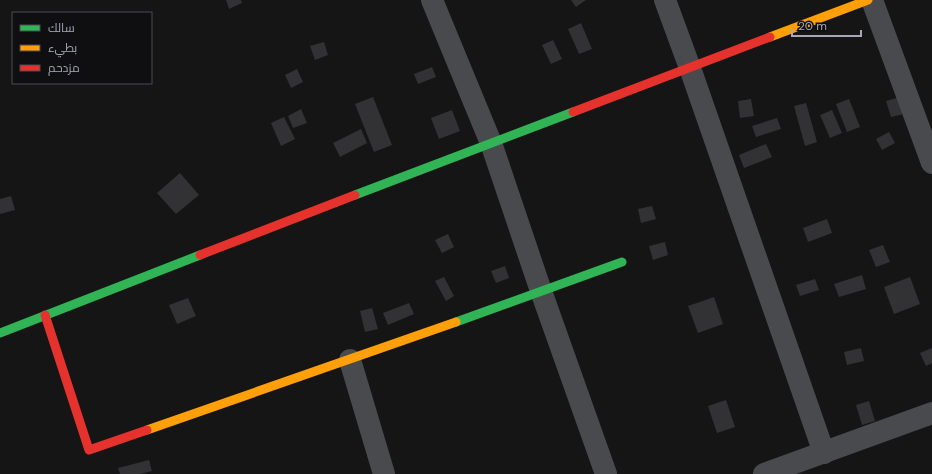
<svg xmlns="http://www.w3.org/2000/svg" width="932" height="474" font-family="'DM Sans',Cairo,sans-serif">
  <rect width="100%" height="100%" fill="#151515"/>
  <!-- building -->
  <g fill="#323234">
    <path d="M 226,0 L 241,0 L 242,3 L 229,9 Z"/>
    <path d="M 571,0 L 586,0 L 576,7 Z"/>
    <path d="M 581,23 L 592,49 L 579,54 L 568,29 Z"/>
    <path d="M 553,40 L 562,59 L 551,64 L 542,45 Z"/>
    <path d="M 324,42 L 328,55 L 315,60 L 310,46 Z"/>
    <path d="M 432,67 L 436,77 L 418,84 L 414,74 Z"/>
    <path d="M 297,69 L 303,82 L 291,88 L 285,75 Z"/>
    <path d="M 373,97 L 392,145 L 374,152 L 355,104 Z"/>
    <path d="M 900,97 L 904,114 L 891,117 L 886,101 Z"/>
    <path d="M 751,99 L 754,116 L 740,118 L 738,101 Z"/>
    <path d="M 849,99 L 860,127 L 847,132 L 836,104 Z"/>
    <path d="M 806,103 L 817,142 L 805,146 L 794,106 Z"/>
    <path d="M 301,109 L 307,123 L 293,128 L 288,116 Z"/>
    <path d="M 452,110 L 460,131 L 439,139 L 431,118 Z"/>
    <path d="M 832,110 L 842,133 L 830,138 L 820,115 Z"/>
    <path d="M 284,117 L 295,139 L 281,146 L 271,123 Z"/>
    <path d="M 777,118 L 781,129 L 756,137 L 752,126 Z"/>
    <path d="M 361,129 L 367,143 L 340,157 L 333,143 Z"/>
    <path d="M 889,132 L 895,143 L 882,150 L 876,139 Z"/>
    <path d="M 766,144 L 772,157 L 744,168 L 739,155 Z"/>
    <path d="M 180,173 L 199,195 L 176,214 L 157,193 Z"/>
    <path d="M 11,196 L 15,210 L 0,214 L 0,199 Z"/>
    <path d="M 652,206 L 656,219 L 641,223 L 638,209 Z"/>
    <path d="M 827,219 L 832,233 L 808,242 L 803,228 Z"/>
    <path d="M 448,234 L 454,247 L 442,253 L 435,240 Z"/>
    <path d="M 665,242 L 668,255 L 653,260 L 649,246 Z"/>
    <path d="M 883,245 L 890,262 L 876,267 L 869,250 Z"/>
    <path d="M 505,266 L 509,278 L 496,283 L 491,271 Z"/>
    <path d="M 862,275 L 866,289 L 839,297 L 834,284 Z"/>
    <path d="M 444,277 L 454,296 L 446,301 L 435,281 Z"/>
    <path d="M 910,277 L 920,304 L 894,314 L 884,287 Z"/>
    <path d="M 815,279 L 819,290 L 800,296 L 796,285 Z"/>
    <path d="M 714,297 L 723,324 L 698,333 L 688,306 Z"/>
    <path d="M 188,298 L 196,316 L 177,324 L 169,305 Z"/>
    <path d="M 409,303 L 414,314 L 388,325 L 383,313 Z"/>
    <path d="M 372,308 L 378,329 L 365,332 L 360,311 Z"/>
    <path d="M 861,348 L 864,361 L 847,365 L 844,352 Z"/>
    <path d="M 932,348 L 932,363 L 926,366 L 920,353 Z"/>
    <path d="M 726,400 L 735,427 L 717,433 L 708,406 Z"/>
    <path d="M 869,401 L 875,421 L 862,425 L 856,405 Z"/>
    <path d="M 149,460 L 152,471 L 140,474 L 120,474 L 118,468 Z"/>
  </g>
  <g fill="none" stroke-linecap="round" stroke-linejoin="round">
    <!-- street -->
    <g stroke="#484a4e" stroke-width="22">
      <path d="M 432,0 L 491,143 L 541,291 L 606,474"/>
      <path d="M 665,0 L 690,68 L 824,453"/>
      <path d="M 872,0 L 932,163"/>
      <path d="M 350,360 L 384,474"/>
      <path d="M 764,474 L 932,413"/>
    </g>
    <!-- fast -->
    <g stroke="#30b455" stroke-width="9">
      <path d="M 355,195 L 573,112"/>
      <path d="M 456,322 L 622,262"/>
      <path d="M 0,333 L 200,255"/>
    </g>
    <!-- slow -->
    <g stroke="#ff9f0a" stroke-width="9">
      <path d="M 770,37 L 868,0"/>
      <path d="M 147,430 L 456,322"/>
    </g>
    <!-- jam -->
    <g stroke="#e5322d" stroke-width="9">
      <path d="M 573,112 L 770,37"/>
      <path d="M 200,255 L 355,195"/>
      <path d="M 45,315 L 89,450 L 147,430"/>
    </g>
  </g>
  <!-- legend -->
  <rect x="12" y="12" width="140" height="72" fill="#0f0f11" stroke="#4b4c53"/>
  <rect x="20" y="25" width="20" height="6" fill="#30b455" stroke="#4b4c53"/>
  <text x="48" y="32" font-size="12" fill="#a4a8b7">سالك</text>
  <rect x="20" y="45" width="20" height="6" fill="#ff9f0a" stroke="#4b4c53"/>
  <text x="48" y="52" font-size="12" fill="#a4a8b7">بطيء</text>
  <rect x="20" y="65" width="20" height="6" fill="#e5322d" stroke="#4b4c53"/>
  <text x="48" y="72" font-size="12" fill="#a4a8b7">مزدحم</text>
  <!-- scale -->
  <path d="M792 30v6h69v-6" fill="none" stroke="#a4a8b7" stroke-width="2"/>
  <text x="798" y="30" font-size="12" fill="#a4a8b7" stroke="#0f0f11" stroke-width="3" paint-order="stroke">20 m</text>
</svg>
